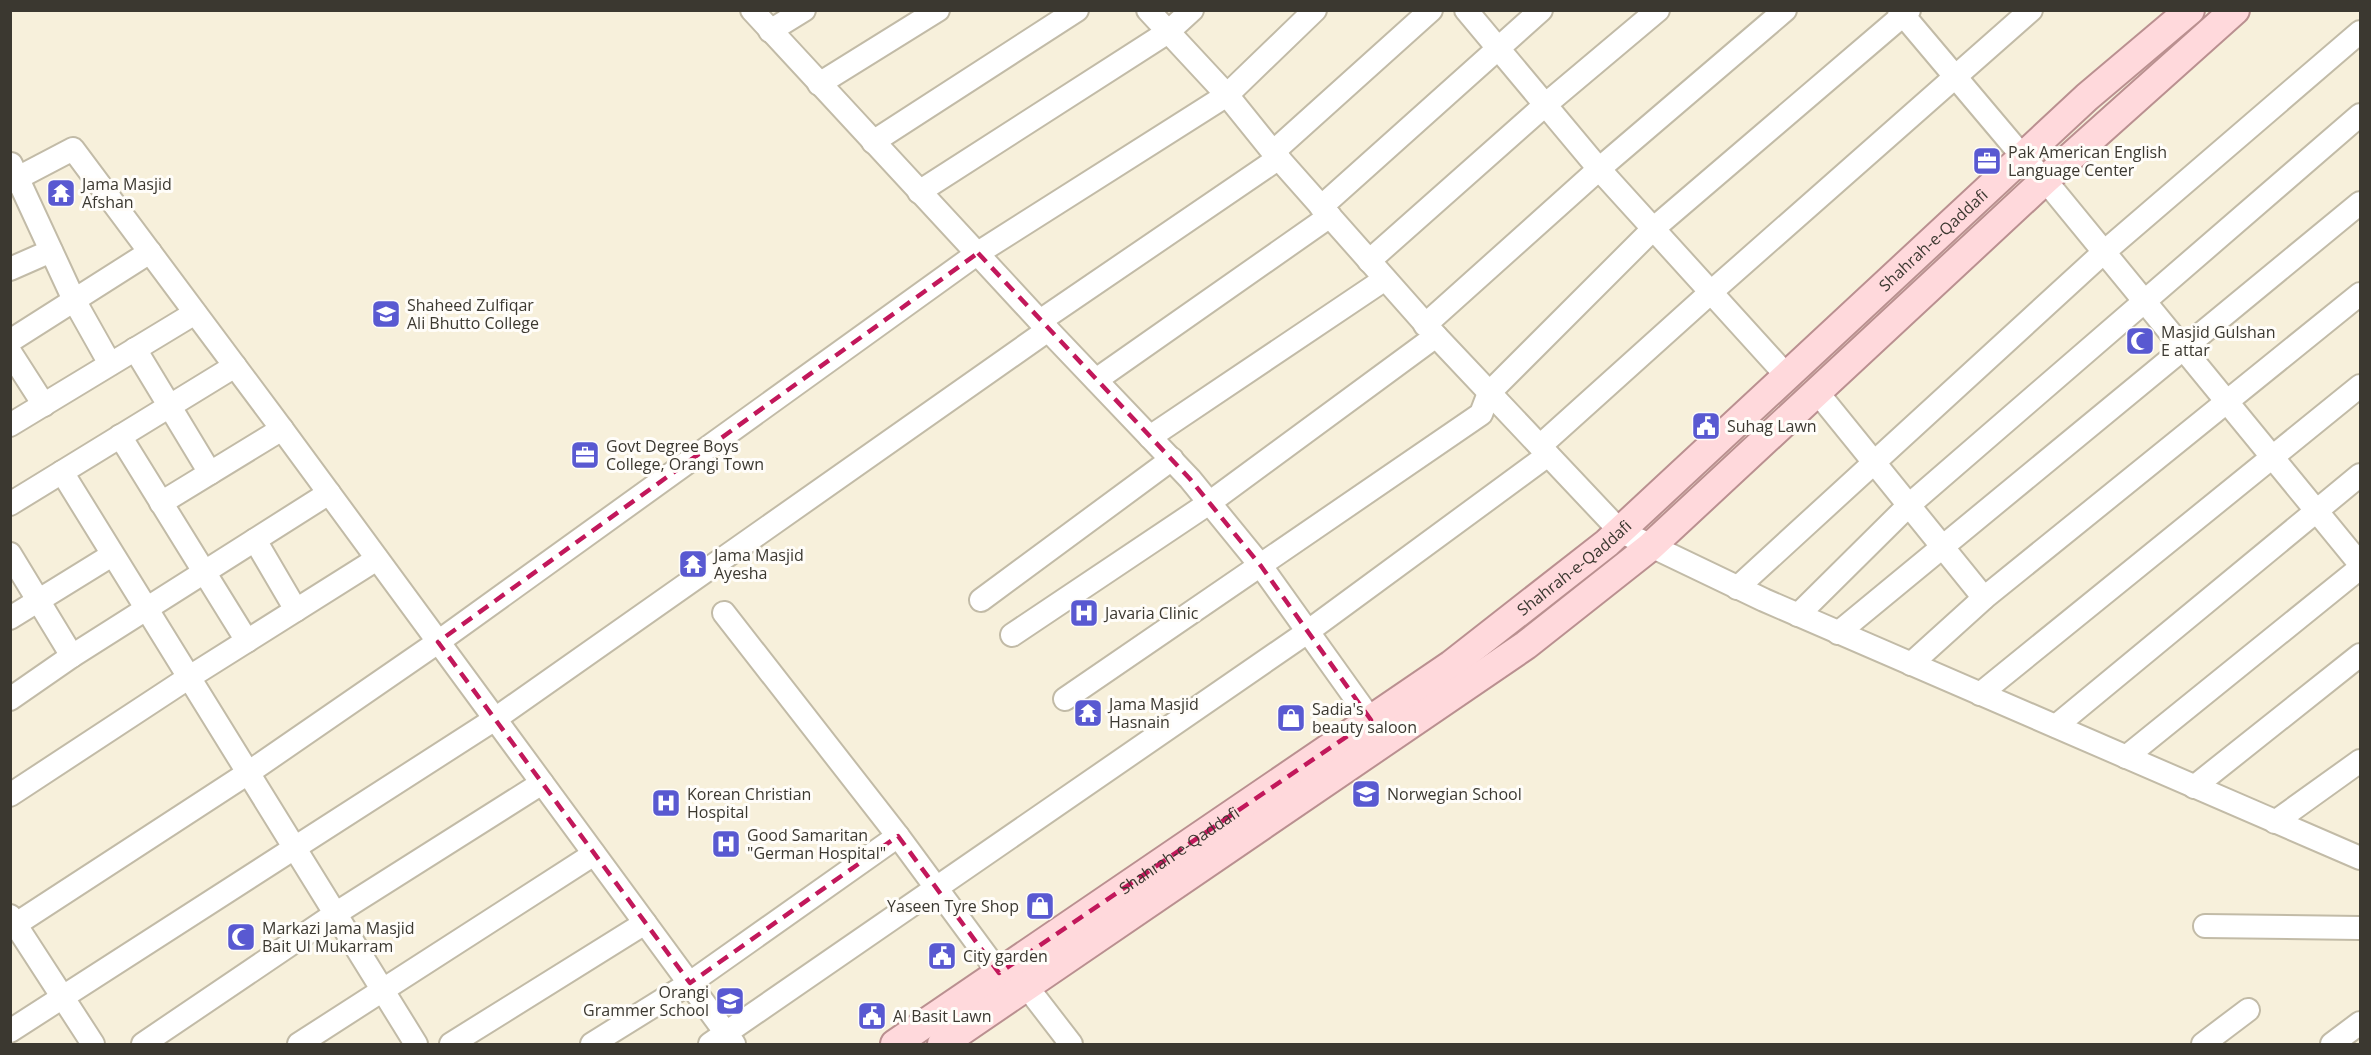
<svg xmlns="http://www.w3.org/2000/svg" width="2371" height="1055" font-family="'Open Sans',sans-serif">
  <rect width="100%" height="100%" fill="#f7f0db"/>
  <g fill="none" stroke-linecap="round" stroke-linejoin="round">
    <!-- minor casing -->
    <g stroke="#c2bba7" stroke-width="26">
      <g id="minor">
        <path d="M 752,10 L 1048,330 L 1190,479 L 1261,566 L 1371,720"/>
        <path d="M 1148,10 L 1227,95 L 1273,152 L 1436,336 L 1620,531 L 1764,600 L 2360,858"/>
        <path d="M 1466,10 L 1599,169 L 1787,376"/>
        <path d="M 1899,10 L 2023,157 L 2045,180 L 2360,564"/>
        <path d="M 770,31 L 804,10"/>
        <path d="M 819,84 L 938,10"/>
        <path d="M 873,142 L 1077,10"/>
        <path d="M 1273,152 L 1431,10"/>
        <path d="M 11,164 L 74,300 L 110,364"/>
        <path d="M 10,182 L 73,149 L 282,429 L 734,1044"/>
        <path d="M 919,192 L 1168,32 L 1192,10"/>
        <path d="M 1321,207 L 1541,10"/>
        <path d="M 1369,261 L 1545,105 L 1658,10"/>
        <path d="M 10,269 L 51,251"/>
        <path d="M 1040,321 L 1279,158"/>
        <path d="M 1425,325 L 1599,169 L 1785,10"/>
        <path d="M 10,341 L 150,252"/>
        <path d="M 135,349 L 210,473"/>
        <path d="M 10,352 L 44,405"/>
        <path d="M 1096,380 L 1330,216"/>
        <path d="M 1817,392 L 1984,598"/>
        <path d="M 10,425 L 195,313"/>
        <path d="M 120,436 L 247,641"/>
        <path d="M 1150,437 L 1385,279"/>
        <path d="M 1540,446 L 1710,293 L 2031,10"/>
        <path d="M 62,472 L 416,1044"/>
        <path d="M 161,503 L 282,429"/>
        <path d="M 10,504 L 235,366"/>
        <path d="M 255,540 L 296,610"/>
        <path d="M 10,554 L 72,656"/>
        <path d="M 1737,588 L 2104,252 L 2360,32"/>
        <path d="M 981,600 L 1172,459"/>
        <path d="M 724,613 L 898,836 L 999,973"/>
        <path d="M 1798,615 L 1909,505 L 2360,115"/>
        <path d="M 10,618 L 112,555"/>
        <path d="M 1838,633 L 2360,203"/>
        <path d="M 1012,635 L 1209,503 L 1436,336"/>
        <path d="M 1911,664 L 1984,598 L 2360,294"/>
        <path d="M 1980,694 L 2360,386"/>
        <path d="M 10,699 L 72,656 L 329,493"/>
        <path d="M 1065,699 L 1481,414 L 1489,393 L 1653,229 L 1909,10"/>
        <path d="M 2056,726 L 2360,475"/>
        <path d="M 2126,757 L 2360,568"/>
        <path d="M 2194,787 L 2360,655"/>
        <path d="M 10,795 L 188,678 L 377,559"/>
        <path d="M 2275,822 L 2360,761"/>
        <path d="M 10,916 L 93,1044"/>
        <path d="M 2205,926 L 2360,928"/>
        <path d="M 10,928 L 248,773 L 438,642 L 978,253 L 1227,95 L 1315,10"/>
        <path d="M 1017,974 L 1071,1044"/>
        <path d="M 10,1031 L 495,719 L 1048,330"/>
        <path d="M 143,1044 L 335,914 L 542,783"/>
        <path d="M 299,1044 L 594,854"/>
        <path d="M 451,1044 L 645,923"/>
        <path d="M 592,1044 L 690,983 L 898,836"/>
        <path d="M 710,1044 L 1303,635 L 1548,455"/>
        <path d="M 2203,1044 L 2248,1010"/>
        <path d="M 2332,1044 L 2360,1023"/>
      </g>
    </g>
    <!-- major casing -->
    <g stroke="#ba9090" stroke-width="32">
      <g id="major">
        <path id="s1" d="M 895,1044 L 1451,665 L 1607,543 L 2087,97 L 2190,10"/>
        <path d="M 942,1044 L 1526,645 L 1650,547 L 2045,180 L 2235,10"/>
      </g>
    </g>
    <!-- minor -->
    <use href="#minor" stroke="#fff" stroke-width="22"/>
    <!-- major -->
    <use href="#major" stroke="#ffd9dc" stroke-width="28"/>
  </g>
  <!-- marked area -->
  <path fill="none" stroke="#c2185b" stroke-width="4.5" stroke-dasharray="12 8" stroke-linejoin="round" d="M 978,253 L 1190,479 L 1261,566 L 1371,720 L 999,973 L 898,836 L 690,983 L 438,642 Z"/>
  <!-- icons -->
  <defs>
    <g id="office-square" transform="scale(1.5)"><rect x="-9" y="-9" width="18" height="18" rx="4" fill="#5959d1" stroke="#fffdf9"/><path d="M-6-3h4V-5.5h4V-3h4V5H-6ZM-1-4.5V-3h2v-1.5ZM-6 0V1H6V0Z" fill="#fff"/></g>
    <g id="temple-square" transform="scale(1.5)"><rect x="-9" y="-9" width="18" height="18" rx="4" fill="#5959d1" stroke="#fffdf9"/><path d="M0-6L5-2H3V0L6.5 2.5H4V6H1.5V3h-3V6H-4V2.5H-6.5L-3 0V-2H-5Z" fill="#fff"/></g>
    <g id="university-square" transform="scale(1.5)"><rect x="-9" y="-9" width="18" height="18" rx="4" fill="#5959d1" stroke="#fffdf9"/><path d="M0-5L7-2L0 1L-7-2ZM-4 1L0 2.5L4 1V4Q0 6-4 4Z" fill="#fff"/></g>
    <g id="mosque-square" transform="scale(1.5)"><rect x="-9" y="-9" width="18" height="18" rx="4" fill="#5959d1" stroke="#fffdf9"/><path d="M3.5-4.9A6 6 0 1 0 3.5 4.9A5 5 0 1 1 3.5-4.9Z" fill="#fff"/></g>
    <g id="civic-square" transform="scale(1.5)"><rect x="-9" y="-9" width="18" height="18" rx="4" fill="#5959d1" stroke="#fffdf9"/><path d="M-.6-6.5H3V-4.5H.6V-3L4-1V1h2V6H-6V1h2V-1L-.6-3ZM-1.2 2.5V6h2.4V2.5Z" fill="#fff"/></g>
    <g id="hospital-square" transform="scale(1.5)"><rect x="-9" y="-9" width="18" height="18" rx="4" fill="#5959d1" stroke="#fffdf9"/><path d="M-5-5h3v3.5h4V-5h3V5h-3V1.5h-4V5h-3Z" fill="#fff"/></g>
    <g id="shop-square" transform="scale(1.5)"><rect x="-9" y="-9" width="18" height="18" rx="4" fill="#5959d1" stroke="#fffdf9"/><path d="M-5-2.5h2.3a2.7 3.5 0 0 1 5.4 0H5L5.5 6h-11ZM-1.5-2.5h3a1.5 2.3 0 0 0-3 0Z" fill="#fff"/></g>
    <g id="school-square" transform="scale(1.5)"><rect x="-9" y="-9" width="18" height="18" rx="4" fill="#5959d1" stroke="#fffdf9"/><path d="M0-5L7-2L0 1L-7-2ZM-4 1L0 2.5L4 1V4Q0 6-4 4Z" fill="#fff"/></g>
  </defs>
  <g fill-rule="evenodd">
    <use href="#office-square" x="1987" y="161"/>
    <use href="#temple-square" x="61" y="193"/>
    <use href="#university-square" x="386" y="314"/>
    <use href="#mosque-square" x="2140" y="341"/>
    <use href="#civic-square" x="1706" y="426"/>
    <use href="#office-square" x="585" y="455"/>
    <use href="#temple-square" x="693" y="564"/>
    <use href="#hospital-square" x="1084" y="613"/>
    <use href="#temple-square" x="1088" y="713"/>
    <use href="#shop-square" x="1291" y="718"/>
    <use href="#school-square" x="1366" y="794"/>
    <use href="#hospital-square" x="666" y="803"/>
    <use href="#hospital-square" x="726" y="844"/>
    <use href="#shop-square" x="1040" y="906"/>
    <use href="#mosque-square" x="241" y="937"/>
    <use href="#civic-square" x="942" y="956"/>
    <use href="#school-square" x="730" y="1001"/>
    <use href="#civic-square" x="872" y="1016"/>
  </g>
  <g text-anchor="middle" stroke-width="6" stroke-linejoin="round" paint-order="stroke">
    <!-- poi labels -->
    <g font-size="16" fill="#3b3830" stroke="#fffdf9" text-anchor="start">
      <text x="2008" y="158">Pak American English<tspan x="2008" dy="18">Language Center</tspan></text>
      <text x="82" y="190">Jama Masjid<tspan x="82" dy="18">Afshan</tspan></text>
      <text x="407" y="311">Shaheed Zulfiqar<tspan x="407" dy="18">Ali Bhutto College</tspan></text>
      <text x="2161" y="338">Masjid Gulshan<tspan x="2161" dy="18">E attar</tspan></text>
      <text x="1727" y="432">Suhag Lawn</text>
      <text x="606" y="452">Govt Degree Boys<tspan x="606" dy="18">College, Orangi Town</tspan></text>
      <text x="714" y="561">Jama Masjid<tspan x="714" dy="18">Ayesha</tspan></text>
      <text x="1105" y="619">Javaria Clinic</text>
      <text x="1109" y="710">Jama Masjid<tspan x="1109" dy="18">Hasnain</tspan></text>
      <text x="1312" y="715">Sadia's<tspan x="1312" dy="18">beauty saloon</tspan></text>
      <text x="687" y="800">Korean Christian<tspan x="687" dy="18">Hospital</tspan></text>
      <text x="1387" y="800">Norwegian School</text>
      <text x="747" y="841">Good Samaritan<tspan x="747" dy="18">"German Hospital"</tspan></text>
      <text x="1019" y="912" text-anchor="end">Yaseen Tyre Shop</text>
      <text x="262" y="934">Markazi Jama Masjid<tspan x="262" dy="18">Bait Ul Mukarram</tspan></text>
      <text x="963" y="962">City garden</text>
      <text x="709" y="998" text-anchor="end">Orangi<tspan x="709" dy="18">Grammer School</tspan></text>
      <text x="893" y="1022">Al Basit Lawn</text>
    </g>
    <!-- street labels -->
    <g font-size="16" fill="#3b3830" stroke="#fffdf9">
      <text dy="6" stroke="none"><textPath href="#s1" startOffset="1316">Shahrah-e-Qaddafi</textPath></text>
      <text dy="6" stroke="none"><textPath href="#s1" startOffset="830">Shahrah-e-Qaddafi</textPath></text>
      <text dy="6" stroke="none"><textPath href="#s1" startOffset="344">Shahrah-e-Qaddafi</textPath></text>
    </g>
  </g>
  <!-- border -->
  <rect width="2371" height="1055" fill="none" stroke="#3b3830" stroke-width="24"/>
</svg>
